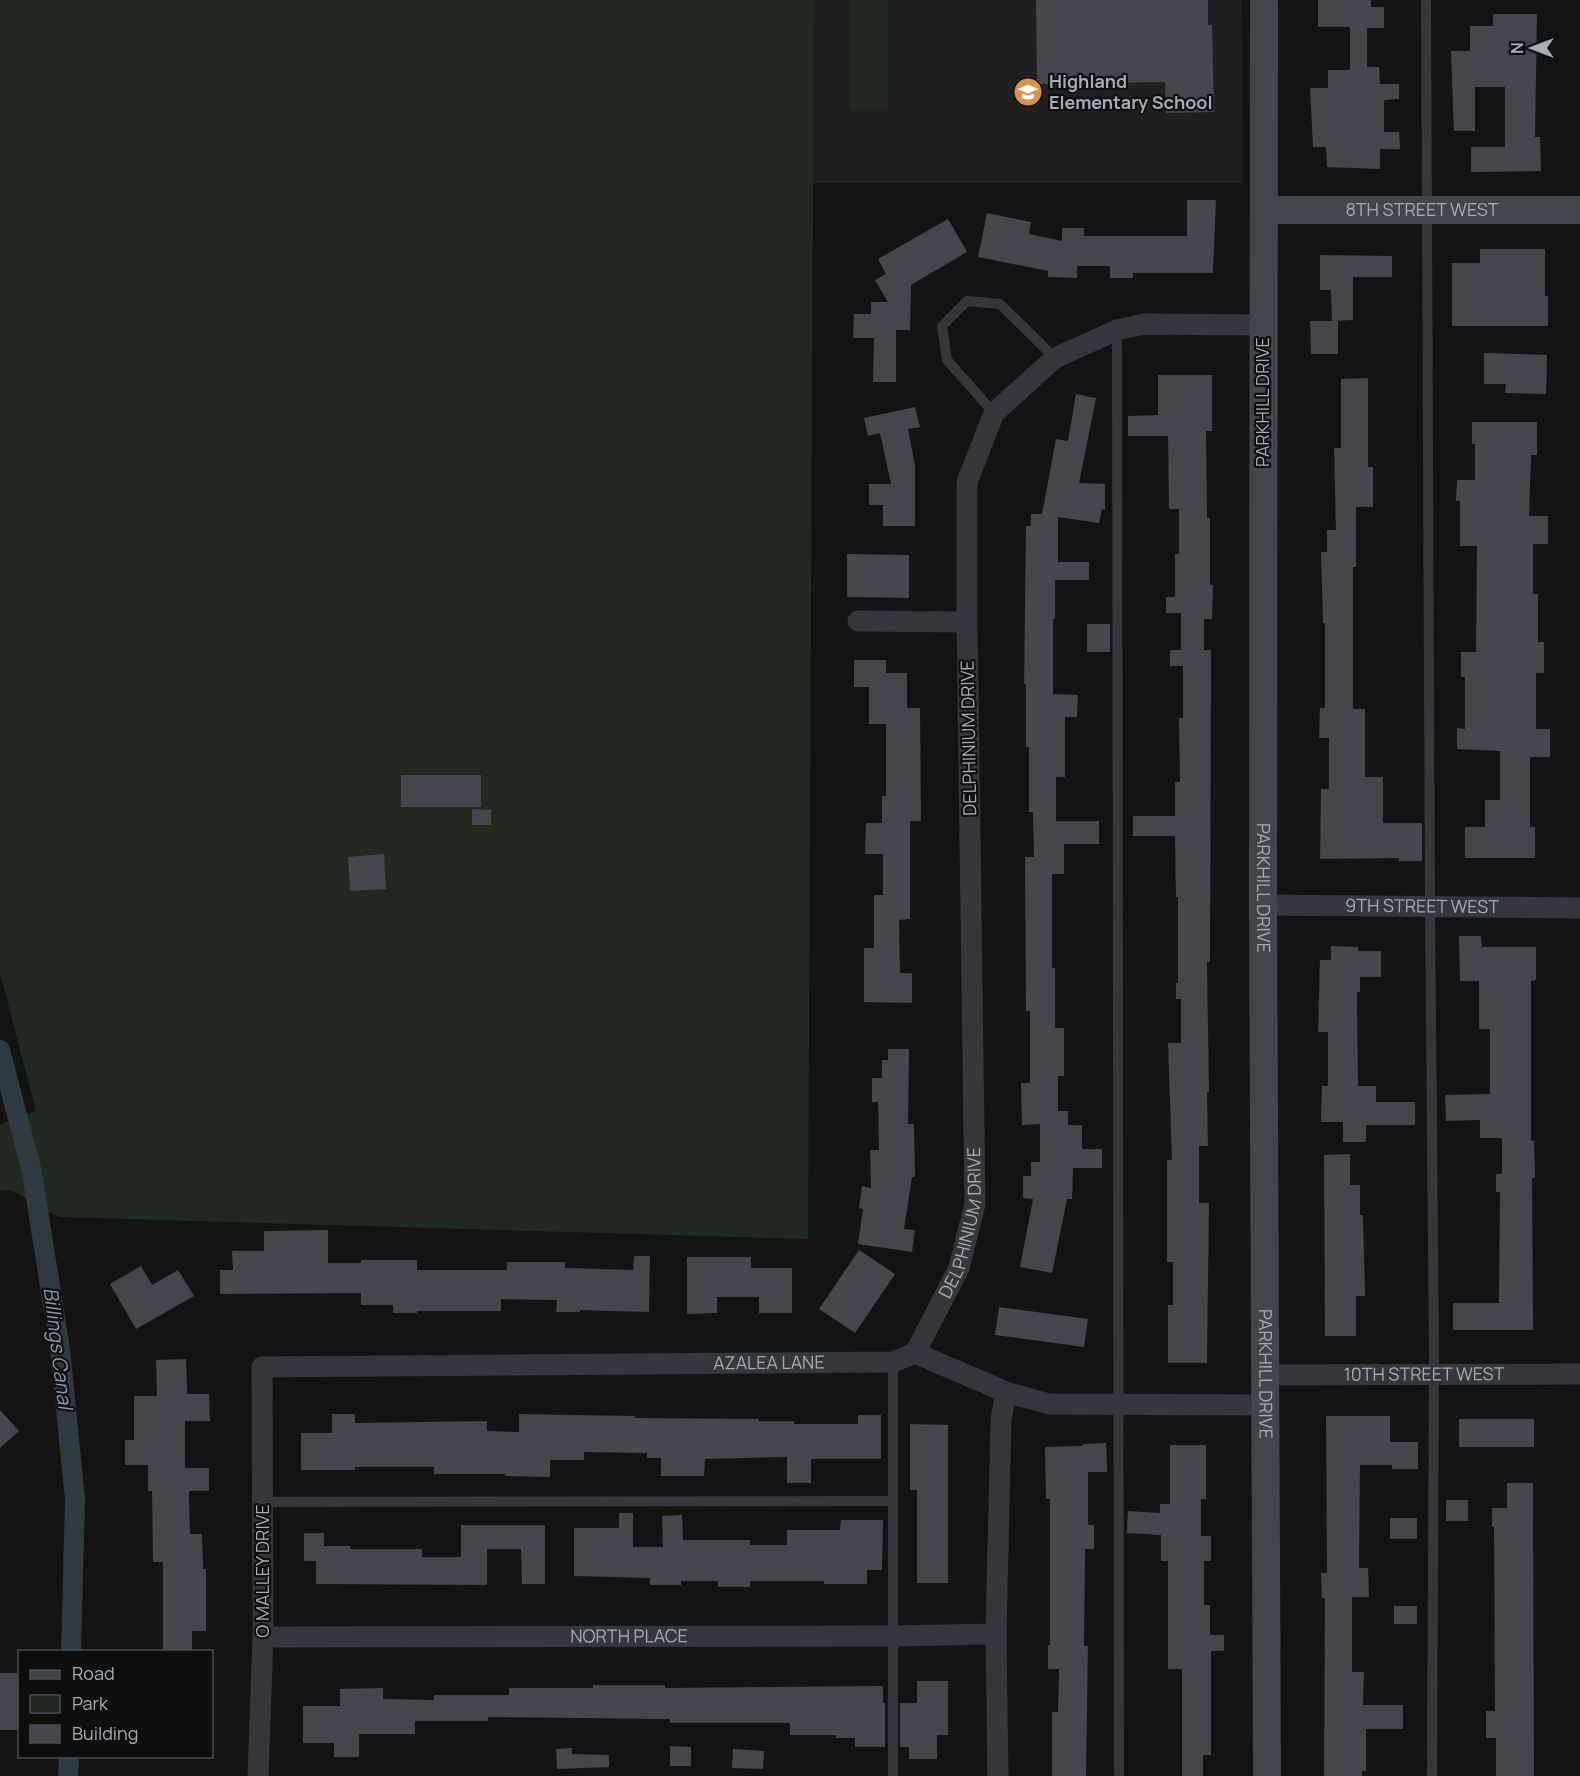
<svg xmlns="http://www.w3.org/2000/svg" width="1580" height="1776" font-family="Manrope,sans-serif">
  <rect width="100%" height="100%" fill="#141415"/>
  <!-- built -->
  <path fill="#202022" d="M 814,0 L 1242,0 L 1243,183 L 813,183 Z"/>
  <!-- green -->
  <g fill="#222922">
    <path d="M 0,0 L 814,0 L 808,1239 L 59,1217 L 11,1190 L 0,1191 L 0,1124 L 36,1111 L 0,973 Z"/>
    <rect x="850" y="0" width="38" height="109"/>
  </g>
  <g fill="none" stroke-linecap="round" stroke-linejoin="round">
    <!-- canal -->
    <g stroke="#313a3e" stroke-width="20">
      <path d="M 0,1050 L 32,1172 L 60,1350 L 75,1499 L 71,1652"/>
      <path d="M 68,1776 L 69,1756"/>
    </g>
  </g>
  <!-- building -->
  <g fill="#46474a">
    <path d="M 1036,0 L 1208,0 L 1208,25 L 1212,25 L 1214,112 L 1166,113 L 1165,82 L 1037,84 Z"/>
    <path d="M 1318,0 L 1371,0 L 1371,7 L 1384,7 L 1384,28 L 1367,28 L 1367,67 L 1379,67 L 1380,84 L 1399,84 L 1399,99 L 1384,100 L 1384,132 L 1399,132 L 1400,149 L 1380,149 L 1380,169 L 1327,167 L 1326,147 L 1313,147 L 1310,88 L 1328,88 L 1328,70 L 1350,70 L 1350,27 L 1318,27 Z"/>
    <path d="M 1493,14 L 1537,14 L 1535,137 L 1540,137 L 1541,171 L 1471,172 L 1471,147 L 1505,147 L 1505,87 L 1475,87 L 1475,131 L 1454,131 L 1451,51 L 1470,51 L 1470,26 L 1493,26 Z"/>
    <path d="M 1187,200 L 1216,200 L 1213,273 L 1133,273 L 1133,278 L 1110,278 L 1110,266 L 1077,266 L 1077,278 L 1048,277 L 1048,271 L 978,257 L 987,213 L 1031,222 L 1029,234 L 1062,241 L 1062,228 L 1084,228 L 1084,236 L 1187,236 Z"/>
    <path d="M 948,219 L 967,252 L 911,285 L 910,330 L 896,330 L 896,382 L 873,382 L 874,338 L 853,338 L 854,314 L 871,314 L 871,302 L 888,302 L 875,280 L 886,274 L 878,259 Z"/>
    <path d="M 1480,249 L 1545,249 L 1545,296 L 1548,296 L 1548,326 L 1452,326 L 1452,263 L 1480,263 Z"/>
    <path d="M 1320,255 L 1392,256 L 1392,277 L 1353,277 L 1353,320 L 1332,321 L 1331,290 L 1320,290 Z"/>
    <path d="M 1310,321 L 1338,321 L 1338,354 L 1311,354 Z"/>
    <path d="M 1484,353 L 1547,355 L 1546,394 L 1505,393 L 1506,384 L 1484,384 Z"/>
    <path d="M 1158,375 L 1212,375 L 1212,431 L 1206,431 L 1207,518 L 1210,518 L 1210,585 L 1213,585 L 1212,619 L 1204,619 L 1204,650 L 1211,650 L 1210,962 L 1207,962 L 1209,1092 L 1207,1092 L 1208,1146 L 1199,1146 L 1199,1203 L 1209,1203 L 1207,1363 L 1168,1363 L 1168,1305 L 1173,1305 L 1173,1262 L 1167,1262 L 1167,1160 L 1172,1160 L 1168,1043 L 1181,1043 L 1181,999 L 1176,999 L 1176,983 L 1178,983 L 1178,897 L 1176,897 L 1175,836 L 1133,836 L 1133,816 L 1175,816 L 1175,782 L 1180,782 L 1179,718 L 1183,718 L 1183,666 L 1170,666 L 1170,650 L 1181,650 L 1181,613 L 1166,613 L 1166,597 L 1175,597 L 1175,554 L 1179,554 L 1179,509 L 1169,509 L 1168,436 L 1128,436 L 1128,416 L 1158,415 Z"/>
    <path d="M 1368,378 L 1368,467 L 1373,467 L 1373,507 L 1356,507 L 1356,567 L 1353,567 L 1353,709 L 1365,709 L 1365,777 L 1383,777 L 1383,823 L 1422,823 L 1422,861 L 1399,861 L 1399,858 L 1320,859 L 1321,789 L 1329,789 L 1329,738 L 1319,738 L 1320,708 L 1325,708 L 1325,623 L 1323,623 L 1321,552 L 1327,552 L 1327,530 L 1336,530 L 1334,448 L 1341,448 L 1341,379 Z"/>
    <path d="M 1076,394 L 1096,398 L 1079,483 L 1105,484 L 1105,510 L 1102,509 L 1099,523 L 1058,517 L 1058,562 L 1089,562 L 1089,580 L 1055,580 L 1055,619 L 1053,619 L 1053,694 L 1078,695 L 1077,717 L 1065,717 L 1065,777 L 1056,777 L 1056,821 L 1099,821 L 1099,844 L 1064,844 L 1064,874 L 1052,874 L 1052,968 L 1055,968 L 1055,1028 L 1064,1028 L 1064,1076 L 1058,1076 L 1058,1111 L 1068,1111 L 1068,1125 L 1082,1125 L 1082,1149 L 1102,1149 L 1102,1168 L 1073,1168 L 1072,1199 L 1067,1199 L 1052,1273 L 1020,1267 L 1033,1199 L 1023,1198 L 1023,1176 L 1031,1176 L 1031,1162 L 1040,1162 L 1040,1124 L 1022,1125 L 1021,1083 L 1030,1083 L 1030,1011 L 1026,1011 L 1025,857 L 1034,857 L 1033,812 L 1029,812 L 1029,747 L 1026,747 L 1026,684 L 1024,684 L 1026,526 L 1031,526 L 1031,514 L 1042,514 L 1056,439 L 1068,441 Z"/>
    <path d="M 915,407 L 920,427 L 908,429 L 915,466 L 915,526 L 883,526 L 883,505 L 869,505 L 869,484 L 891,484 L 880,433 L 868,436 L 864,418 Z"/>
    <path d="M 1472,422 L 1537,422 L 1537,455 L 1531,455 L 1529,516 L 1548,516 L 1548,544 L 1533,544 L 1533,594 L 1538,594 L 1538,642 L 1544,642 L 1544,673 L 1536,673 L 1536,729 L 1550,729 L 1550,757 L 1530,757 L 1530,827 L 1535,827 L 1535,858 L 1465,858 L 1465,827 L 1485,827 L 1485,800 L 1500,800 L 1500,751 L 1457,749 L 1457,728 L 1465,729 L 1465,677 L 1461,677 L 1461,652 L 1476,652 L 1477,546 L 1460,546 L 1460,501 L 1456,501 L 1457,480 L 1475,480 L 1475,444 L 1472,444 Z"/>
    <path d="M 847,554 L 909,555 L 909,598 L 847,597 Z"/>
    <rect x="1087" y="624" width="23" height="28"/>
    <path d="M 854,660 L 886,660 L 886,673 L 907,673 L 907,708 L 920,708 L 921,821 L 910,821 L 910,919 L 899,920 L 900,973 L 912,973 L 912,1003 L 864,1002 L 864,948 L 874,948 L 874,895 L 883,895 L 883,854 L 865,854 L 866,823 L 882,823 L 882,796 L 886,796 L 886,724 L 869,724 L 869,687 L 854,687 Z"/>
    <rect x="401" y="775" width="80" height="32"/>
    <path d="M 472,809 L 491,810 L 491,825 L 472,825 Z"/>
    <path d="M 384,854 L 386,889 L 350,891 L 348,857 Z"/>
    <path d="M 1459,936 L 1481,936 L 1482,947 L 1536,947 L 1536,980 L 1531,981 L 1531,1141 L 1534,1141 L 1535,1178 L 1532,1178 L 1533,1330 L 1453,1330 L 1453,1303 L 1499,1303 L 1500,1192 L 1496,1192 L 1496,1174 L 1502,1174 L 1502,1138 L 1480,1138 L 1480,1120 L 1446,1121 L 1445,1095 L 1490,1094 L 1490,1029 L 1479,1029 L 1479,981 L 1460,981 Z"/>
    <path d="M 1331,946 L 1358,947 L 1358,951 L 1381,951 L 1381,977 L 1360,977 L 1360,992 L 1357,992 L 1358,1086 L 1376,1086 L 1376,1102 L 1415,1102 L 1415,1125 L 1366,1125 L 1366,1142 L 1343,1142 L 1343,1122 L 1321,1122 L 1322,1086 L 1328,1086 L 1328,1032 L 1318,1032 L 1320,960 L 1331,960 Z"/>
    <path d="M 888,1049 L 909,1049 L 908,1124 L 914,1124 L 915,1177 L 912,1177 L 904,1229 L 915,1230 L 912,1252 L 858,1244 L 863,1209 L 859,1208 L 862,1186 L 871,1188 L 870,1150 L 879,1150 L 878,1102 L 872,1102 L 872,1078 L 882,1078 L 882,1060 L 888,1060 Z"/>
    <path d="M 1350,1154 L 1350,1185 L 1360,1185 L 1360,1215 L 1363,1215 L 1365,1296 L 1356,1296 L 1356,1336 L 1325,1336 L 1324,1155 Z"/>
    <path d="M 328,1230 L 328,1263 L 361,1263 L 361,1260 L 417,1260 L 417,1270 L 507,1270 L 507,1262 L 565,1262 L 565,1268 L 633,1270 L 634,1256 L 650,1256 L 649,1312 L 580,1310 L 580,1312 L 556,1312 L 557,1300 L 501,1299 L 501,1311 L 417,1311 L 417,1313 L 393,1313 L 393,1305 L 361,1305 L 361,1293 L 220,1294 L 220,1270 L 233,1270 L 232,1251 L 264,1251 L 264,1231 Z"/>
    <path d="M 859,1250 L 895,1274 L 855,1333 L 819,1309 Z"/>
    <path d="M 687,1257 L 751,1257 L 751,1268 L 792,1268 L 792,1313 L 759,1313 L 759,1297 L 717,1297 L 717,1313 L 687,1314 Z"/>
    <path d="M 141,1266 L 152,1285 L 178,1270 L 194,1296 L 136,1329 L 110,1284 Z"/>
    <path d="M 999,1307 L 1088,1319 L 1084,1347 L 995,1335 Z"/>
    <path d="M 186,1359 L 187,1394 L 209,1394 L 210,1421 L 185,1421 L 185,1468 L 209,1468 L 209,1491 L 189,1491 L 190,1534 L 202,1534 L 203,1569 L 206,1569 L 206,1631 L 192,1631 L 192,1652 L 163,1652 L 163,1562 L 153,1562 L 152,1491 L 148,1491 L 148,1465 L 125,1465 L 125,1440 L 134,1440 L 134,1396 L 157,1396 L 156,1360 Z"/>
    <path d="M 0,1410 L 19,1431 L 0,1448 Z"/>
    <path d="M 332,1414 L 355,1414 L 355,1423 L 487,1421 L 487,1431 L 519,1432 L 519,1414 L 635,1416 L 635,1418 L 759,1419 L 759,1421 L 794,1421 L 794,1424 L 858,1424 L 858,1415 L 881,1415 L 881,1459 L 811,1459 L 811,1483 L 787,1483 L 787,1457 L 705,1459 L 704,1476 L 661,1476 L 661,1458 L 647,1458 L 647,1453 L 584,1452 L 584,1460 L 550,1460 L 550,1477 L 505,1476 L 505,1474 L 434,1474 L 434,1467 L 355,1467 L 355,1470 L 301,1470 L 301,1433 L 332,1433 Z"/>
    <path d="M 1326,1416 L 1390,1416 L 1390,1442 L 1418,1442 L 1418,1469 L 1392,1469 L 1392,1465 L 1360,1465 L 1359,1568 L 1368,1568 L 1369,1597 L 1352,1597 L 1352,1672 L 1364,1672 L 1363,1705 L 1403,1705 L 1403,1729 L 1366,1729 L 1366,1771 L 1362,1771 L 1362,1776 L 1324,1776 L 1325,1598 L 1322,1598 L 1321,1573 L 1327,1573 Z"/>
    <rect x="1459" y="1419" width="75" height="28"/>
    <path d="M 910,1424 L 948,1425 L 948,1583 L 917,1583 L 917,1490 L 910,1490 Z"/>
    <path d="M 1106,1443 L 1107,1472 L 1088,1472 L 1088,1525 L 1094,1525 L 1094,1549 L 1085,1549 L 1084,1646 L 1088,1646 L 1086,1776 L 1052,1776 L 1052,1712 L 1058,1712 L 1059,1669 L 1048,1669 L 1048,1645 L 1050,1645 L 1050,1499 L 1046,1499 L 1045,1447 L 1083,1446 L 1083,1444 Z"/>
    <path d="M 1170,1445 L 1206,1445 L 1206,1499 L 1201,1499 L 1201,1536 L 1211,1536 L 1211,1561 L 1204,1561 L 1204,1605 L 1210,1605 L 1210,1635 L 1224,1635 L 1224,1651 L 1211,1651 L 1211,1755 L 1203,1755 L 1203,1776 L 1182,1776 L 1182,1669 L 1168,1669 L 1168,1561 L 1161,1561 L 1161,1535 L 1127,1533 L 1128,1511 L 1160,1513 L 1160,1504 L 1170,1504 Z"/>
    <path d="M 1507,1483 L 1533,1483 L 1534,1776 L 1496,1776 L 1496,1738 L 1486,1738 L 1486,1711 L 1495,1711 L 1494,1527 L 1492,1527 L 1492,1508 L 1507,1508 Z"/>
    <rect x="1446" y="1500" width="22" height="21"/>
    <path d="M 619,1513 L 633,1513 L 633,1547 L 663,1547 L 662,1516 L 682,1515 L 683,1540 L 750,1540 L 750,1545 L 787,1545 L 787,1530 L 840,1530 L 841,1520 L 883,1520 L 882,1570 L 867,1570 L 867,1584 L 824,1584 L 824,1581 L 750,1581 L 750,1587 L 718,1587 L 718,1581 L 681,1581 L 681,1585 L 650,1585 L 650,1578 L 574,1576 L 574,1528 L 619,1528 Z"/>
    <rect x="1390" y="1518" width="27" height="21"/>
    <path d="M 461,1525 L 545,1525 L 545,1584 L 522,1584 L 521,1549 L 487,1549 L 487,1585 L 316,1584 L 316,1561 L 304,1561 L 304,1533 L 324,1533 L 324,1546 L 350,1546 L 350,1549 L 422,1549 L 422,1557 L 461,1557 Z"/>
    <rect x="1394" y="1606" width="23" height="18"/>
    <path d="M 0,1673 L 17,1673 L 20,1730 L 0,1730 Z"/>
    <path d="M 917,1681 L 948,1681 L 948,1735 L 937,1735 L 937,1759 L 909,1759 L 909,1747 L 900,1747 L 900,1703 L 917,1703 Z"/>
    <path d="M 593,1685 L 665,1685 L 665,1688 L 883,1686 L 883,1703 L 885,1703 L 885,1747 L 855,1747 L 855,1738 L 836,1738 L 836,1735 L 790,1735 L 790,1723 L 670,1723 L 670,1719 L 488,1717 L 488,1721 L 415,1721 L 415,1734 L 359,1734 L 359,1757 L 334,1757 L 334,1743 L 303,1743 L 303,1706 L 340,1706 L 340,1689 L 383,1688 L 383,1699 L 434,1700 L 434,1695 L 509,1695 L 509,1688 L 593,1688 Z"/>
    <path d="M 670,1746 L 691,1747 L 691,1766 L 670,1766 Z"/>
    <path d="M 572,1748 L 572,1754 L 609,1755 L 609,1767 L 557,1769 L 556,1749 Z"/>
    <path d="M 733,1749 L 764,1751 L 763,1769 L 732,1768 Z"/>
  </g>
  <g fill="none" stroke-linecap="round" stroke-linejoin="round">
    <!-- lane -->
    <g stroke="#35373a" stroke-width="10">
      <path d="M 1426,0 L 1430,907 L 1434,1359 L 1432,1776"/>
      <path d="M 1117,330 L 1119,1776"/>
      <path d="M 994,413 L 947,360 L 942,326 L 967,301 L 1000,304 L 1055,358"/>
      <path d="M 263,1502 L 893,1501"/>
      <path d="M 893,1776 L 893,1362"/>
    </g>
    <!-- street -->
    <g stroke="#35373a" stroke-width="21">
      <path d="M 858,621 L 967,622"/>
      <path id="s1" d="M 1263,905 L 1580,908"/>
      <path id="s2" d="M 915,1353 L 959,1268 L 975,1204 L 967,622 L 967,482 L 994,413 L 1055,358 L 1117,330 L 1144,324 L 1263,325"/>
      <path id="s3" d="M 1266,1375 L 1580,1374"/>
      <path id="s4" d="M 263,1637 L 892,1636 L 996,1634"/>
      <path id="s5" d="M 258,1776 L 263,1637 L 262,1367 L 893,1362 L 915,1353 L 1006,1392 L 1049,1404 L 1266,1405"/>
      <path d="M 998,1776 L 996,1634 L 1001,1420 L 1006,1392"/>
    </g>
    <!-- secondary -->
    <g stroke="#434649" stroke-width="28">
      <path id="s6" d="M 1264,0 L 1263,905 L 1267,1776"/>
      <path id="s7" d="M 1264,210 L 1580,210"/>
    </g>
  </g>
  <!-- icons -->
  <defs>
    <g id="school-disc" transform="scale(1.5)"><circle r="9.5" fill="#db9346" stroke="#0f0f10"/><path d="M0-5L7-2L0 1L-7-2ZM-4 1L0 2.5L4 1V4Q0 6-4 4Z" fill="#fff"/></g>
  </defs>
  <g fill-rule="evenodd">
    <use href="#school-disc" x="1028" y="92"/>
  </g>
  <g text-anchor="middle" stroke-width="4.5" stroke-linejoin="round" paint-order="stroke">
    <!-- poi labels -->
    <g font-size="18" font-weight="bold" fill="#a7adb4" stroke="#0f0f10" text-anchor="start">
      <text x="1049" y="88">Highland<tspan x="1049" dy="21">Elementary School</tspan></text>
    </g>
    <!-- street labels -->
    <g font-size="18" fill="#a7adb4" stroke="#0f0f10">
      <text dy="6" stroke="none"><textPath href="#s7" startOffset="158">8TH STREET WEST</textPath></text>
      <text transform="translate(1263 402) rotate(-90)" y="6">PARKHILL DRIVE</text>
      <text transform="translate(969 738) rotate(-91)" y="6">DELPHINIUM DRIVE</text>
      <text dy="6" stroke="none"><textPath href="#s6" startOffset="888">PARKHILL DRIVE</textPath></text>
      <text dy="6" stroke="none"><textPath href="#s1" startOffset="159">9TH STREET WEST</textPath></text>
      <text dy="6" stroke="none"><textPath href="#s2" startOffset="141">DELPHINIUM DRIVE</textPath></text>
      <text dy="6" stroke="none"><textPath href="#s5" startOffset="916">AZALEA LANE</textPath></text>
      <text dy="6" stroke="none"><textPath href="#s6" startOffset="1374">PARKHILL DRIVE</textPath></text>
      <text dy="6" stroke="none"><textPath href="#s3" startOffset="158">10TH STREET WEST</textPath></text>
      <text transform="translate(263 1571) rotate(-90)" y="6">O MALLEY DRIVE</text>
      <text dy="6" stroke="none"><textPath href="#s4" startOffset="366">NORTH PLACE</textPath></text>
    </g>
    <!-- water labels -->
    <g font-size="20" font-style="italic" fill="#829eab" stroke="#0f0f10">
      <text transform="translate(58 1348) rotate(83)" y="7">Billings Canal</text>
    </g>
  </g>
  <!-- legend -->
  <rect x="18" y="1650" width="195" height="108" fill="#0f0f10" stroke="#4c4e52" stroke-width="1.5"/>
  <rect x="30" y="1670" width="30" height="9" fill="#434649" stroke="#4c4e52" stroke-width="1.5"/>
  <text x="72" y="1680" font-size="18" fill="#a7adb4">Road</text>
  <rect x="30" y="1695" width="30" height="18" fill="#222922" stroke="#4c4e52" stroke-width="1.5"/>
  <text x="72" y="1710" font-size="18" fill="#a7adb4">Park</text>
  <rect x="30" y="1725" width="30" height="18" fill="#46474a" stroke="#4c4e52" stroke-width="1.5"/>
  <text x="72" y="1740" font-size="18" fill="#a7adb4">Building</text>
  <!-- north arrow -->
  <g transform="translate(1532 48) rotate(270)" stroke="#0f0f10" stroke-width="4.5" paint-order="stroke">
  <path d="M0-4.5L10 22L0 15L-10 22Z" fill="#a7adb4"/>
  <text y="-9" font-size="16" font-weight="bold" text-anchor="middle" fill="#a7adb4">N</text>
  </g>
</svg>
